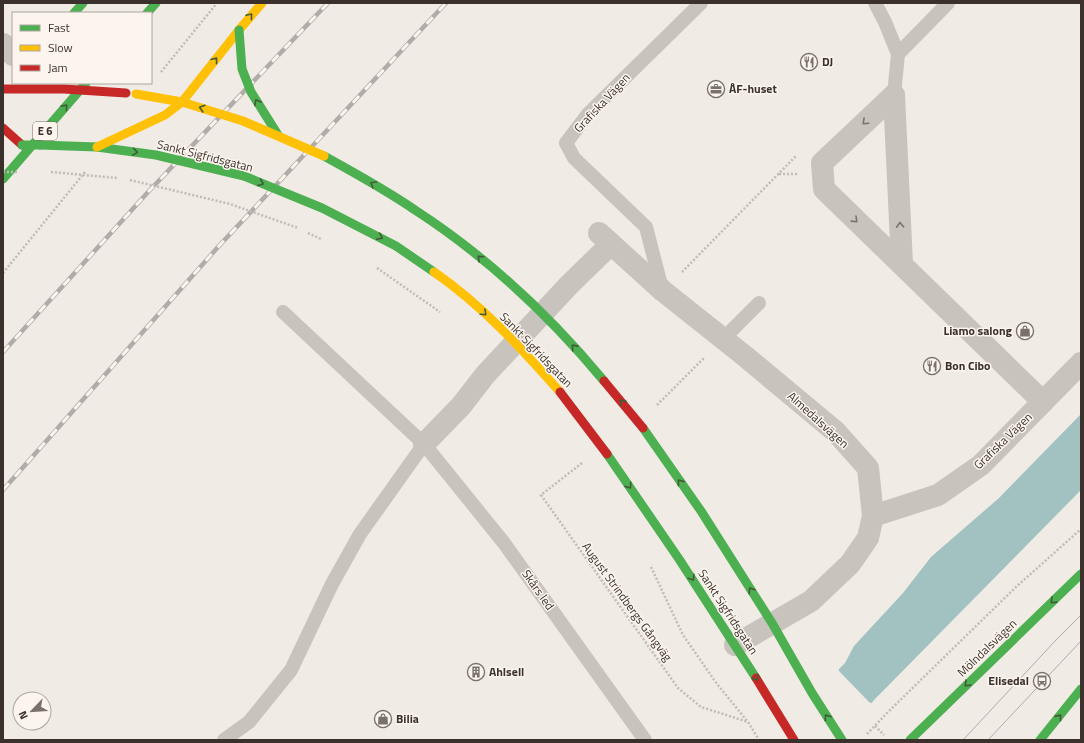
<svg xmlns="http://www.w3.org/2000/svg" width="1084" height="743" font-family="'Titillium Web',sans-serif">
  <rect width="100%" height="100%" fill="#f0ebe5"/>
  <!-- water -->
  <path fill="#a1c2c1" d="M 1081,414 L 1081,490 L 875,699 L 838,740 L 770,740 L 845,663 L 854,646 L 903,593 L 931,557 L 999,498 Z"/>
  <!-- pier -->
  <path fill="#f0ebe5" d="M 838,667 L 839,671 L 869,702 L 873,704 L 840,740 L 768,740 Z"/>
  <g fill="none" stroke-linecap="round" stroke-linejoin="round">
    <!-- path -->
    <g stroke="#c2bbb6" stroke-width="2.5" stroke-dasharray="2 2" stroke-linecap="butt">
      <path d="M 161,72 L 217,3"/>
      <path d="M 779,174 L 798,174"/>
      <path d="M 682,272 L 796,156"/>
      <path d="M 3,273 L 85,172"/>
      <path d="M 657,405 L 704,358"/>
      <path d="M 582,463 L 541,495 L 678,688 L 701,707 L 748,722"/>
      <path d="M 651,567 L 683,635 L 717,684 L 748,722 L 759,740"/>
      <path d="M 875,726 L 884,735"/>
      <path d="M 867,734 L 888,712 L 1016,587 L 1081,529"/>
    </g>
    <!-- lane -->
    <g stroke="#c9c3be" stroke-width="14">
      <path d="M 875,3 L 885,22 L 898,54 L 894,95"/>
      <path d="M 898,54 L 948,3"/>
      <path d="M 662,289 L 646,227 L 574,158 L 566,143 L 588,114 L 701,3"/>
      <path d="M 283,312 L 424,444 L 504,543 L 645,740"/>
      <path d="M 723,339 L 759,303"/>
      <path d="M 224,740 L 249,722 L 291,670 L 332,584 L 360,534 L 424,444"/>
    </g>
    <!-- street -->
    <g stroke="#c9c3be" stroke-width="22">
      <path d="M 3,44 L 13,55"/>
      <path d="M 894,95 L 822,163 L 824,189 L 1043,402"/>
      <path d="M 894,95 L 902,264"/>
      <path d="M 599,233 L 663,291 L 746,357 L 836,432 L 868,468 L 873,516 L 868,538 L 850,564 L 811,601 L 735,645"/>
      <path d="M 424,444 L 461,406 L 485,375 L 569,285 L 611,244"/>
      <path d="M 873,516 L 938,495 L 981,465 L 1081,363"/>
    </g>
    <!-- fast -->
    <g stroke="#4caf50" stroke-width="9">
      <path d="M 74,13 L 83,3"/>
      <path d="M 147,13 L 156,3"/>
      <path d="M 40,145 L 97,147"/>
      <path d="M 3,179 L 86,83"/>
      <path d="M 643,428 L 701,511 L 772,623 L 812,693 L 842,740"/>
      <path d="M 607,454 L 679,559 L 756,678"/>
      <path d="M 910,740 L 1081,574"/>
      <path d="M 1040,740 L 1081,689"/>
    </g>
    <!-- slow -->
    <g stroke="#ffc107" stroke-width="9">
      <path d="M 239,30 L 262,3"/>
      <path d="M 182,102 L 239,30"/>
    </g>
    <!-- jam -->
    <g stroke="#c62828" stroke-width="9">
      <path d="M 3,128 L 22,145"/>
      <path d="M 756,678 L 794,740"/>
    </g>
    <!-- tram -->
    <g stroke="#b1aca8" stroke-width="1">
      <path d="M 963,740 L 1056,640 L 1081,615"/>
      <path d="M 988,740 L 1081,641"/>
    </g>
    <!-- rail casing -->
    <g stroke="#b1aca8" stroke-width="4.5">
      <g id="rail">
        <path d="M 3,352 L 149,191 L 328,3"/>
        <path d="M 3,490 L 218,247 L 446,3"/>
      </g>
    </g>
    <!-- rail -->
    <use href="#rail" stroke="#fbf5ee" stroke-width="3" stroke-dasharray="9" stroke-linecap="butt"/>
    <!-- path-bridge -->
    <g stroke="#c2bbb6" stroke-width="2.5" stroke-dasharray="2 2" stroke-linecap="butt">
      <path d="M 3,172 L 18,172"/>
      <path d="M 51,172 L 117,178"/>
      <path d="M 130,180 L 230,204 L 298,228"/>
      <path d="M 308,233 L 321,239"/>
      <path d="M 377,268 L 440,312"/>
    </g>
    <!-- fast-bridge -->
    <g stroke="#4caf50" stroke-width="9">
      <path d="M 239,30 L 242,69 L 251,92 L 278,135"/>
      <path d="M 22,145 L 40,145"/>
      <path d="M 97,147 L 156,155 L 244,176 L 322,208 L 396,246 L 434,272"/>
      <path d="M 324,156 C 355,173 386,190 415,210 C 486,256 550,316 604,381"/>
    </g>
    <!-- slow-bridge -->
    <g stroke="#ffc107" stroke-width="9">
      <path d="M 136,94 L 182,102 L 243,121 L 324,156"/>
      <path d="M 97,147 L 165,115 L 182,102"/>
      <path d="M 434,272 C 482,305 522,349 560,392"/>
    </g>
    <!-- jam-bridge -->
    <g stroke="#c62828" stroke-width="9">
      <path d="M 3,89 L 64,89 L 126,93"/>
      <path d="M 604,381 L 643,428"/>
      <path d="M 560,392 L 607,454"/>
    </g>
  </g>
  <!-- one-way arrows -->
  <defs><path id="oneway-chevron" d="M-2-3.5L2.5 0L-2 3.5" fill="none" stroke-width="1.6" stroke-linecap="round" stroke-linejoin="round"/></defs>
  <g stroke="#415c38">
    <use href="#oneway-chevron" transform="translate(250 16) rotate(-50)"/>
    <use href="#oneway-chevron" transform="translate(215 60) rotate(-52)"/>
    <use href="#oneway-chevron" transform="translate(257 102) rotate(-119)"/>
    <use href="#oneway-chevron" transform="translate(65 107) rotate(-49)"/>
    <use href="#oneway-chevron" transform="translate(202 108) rotate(-163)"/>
    <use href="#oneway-chevron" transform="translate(135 152) rotate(8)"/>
    <use href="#oneway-chevron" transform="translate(261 183) rotate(22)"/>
    <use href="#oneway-chevron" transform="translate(373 184) rotate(-149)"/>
    <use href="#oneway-chevron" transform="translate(380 237) rotate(27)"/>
    <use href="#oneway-chevron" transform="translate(480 258) rotate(-138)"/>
    <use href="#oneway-chevron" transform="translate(484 313) rotate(42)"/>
    <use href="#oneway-chevron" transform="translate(574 347) rotate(-132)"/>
    <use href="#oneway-chevron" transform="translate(622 402) rotate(-129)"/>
    <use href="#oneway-chevron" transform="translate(680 482) rotate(-125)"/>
    <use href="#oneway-chevron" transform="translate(629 486) rotate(55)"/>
    <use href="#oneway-chevron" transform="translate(692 578) rotate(57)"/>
    <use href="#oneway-chevron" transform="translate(751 590) rotate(-123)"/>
    <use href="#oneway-chevron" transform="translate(1053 601) rotate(136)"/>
    <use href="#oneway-chevron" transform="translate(756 678) rotate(57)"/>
    <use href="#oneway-chevron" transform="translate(967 684) rotate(136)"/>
    <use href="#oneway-chevron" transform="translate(827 717) rotate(-123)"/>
    <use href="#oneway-chevron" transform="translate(1059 717) rotate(-51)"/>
  </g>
  <g stroke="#7b726d">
    <use href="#oneway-chevron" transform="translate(865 122) rotate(137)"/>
    <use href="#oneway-chevron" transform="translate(855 220) rotate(44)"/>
    <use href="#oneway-chevron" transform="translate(900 225) rotate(-93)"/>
  </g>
  <!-- icons -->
  <defs>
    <g id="restaurant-ring" transform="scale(0.9)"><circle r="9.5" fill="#fbf5ee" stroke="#7a716c" stroke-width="1.5"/><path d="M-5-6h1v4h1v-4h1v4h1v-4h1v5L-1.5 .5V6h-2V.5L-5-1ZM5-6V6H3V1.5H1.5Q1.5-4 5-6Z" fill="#7a716c"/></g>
    <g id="office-ring" transform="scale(0.9)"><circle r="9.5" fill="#fbf5ee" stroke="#7a716c" stroke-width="1.5"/><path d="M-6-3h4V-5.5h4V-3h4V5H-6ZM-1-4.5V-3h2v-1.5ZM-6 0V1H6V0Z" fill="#7a716c"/></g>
    <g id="shop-ring" transform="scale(0.9)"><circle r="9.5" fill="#fbf5ee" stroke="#7a716c" stroke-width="1.5"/><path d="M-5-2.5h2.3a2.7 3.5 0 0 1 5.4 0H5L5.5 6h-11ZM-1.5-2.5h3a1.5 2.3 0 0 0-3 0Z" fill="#7a716c"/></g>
    <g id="building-ring" transform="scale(0.9)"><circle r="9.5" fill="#fbf5ee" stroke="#7a716c" stroke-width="1.5"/><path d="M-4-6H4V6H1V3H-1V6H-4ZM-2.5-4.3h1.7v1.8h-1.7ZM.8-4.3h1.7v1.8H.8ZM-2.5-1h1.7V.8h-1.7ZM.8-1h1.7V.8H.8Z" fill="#7a716c"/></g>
    <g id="bus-ring" transform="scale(0.9)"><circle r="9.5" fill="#fbf5ee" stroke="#7a716c" stroke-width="1.5"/><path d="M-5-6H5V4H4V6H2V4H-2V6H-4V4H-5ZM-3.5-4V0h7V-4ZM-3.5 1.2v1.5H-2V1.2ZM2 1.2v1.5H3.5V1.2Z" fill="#7a716c"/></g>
  </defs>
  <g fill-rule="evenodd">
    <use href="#restaurant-ring" x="809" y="62"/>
    <use href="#office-ring" x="716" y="89"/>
    <use href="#shop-ring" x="1025" y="331"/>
    <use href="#restaurant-ring" x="932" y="366"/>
    <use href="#building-ring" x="476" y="672"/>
    <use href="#bus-ring" x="1042" y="681"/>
    <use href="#shop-ring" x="383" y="719"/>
  </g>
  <g text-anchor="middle" stroke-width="3" stroke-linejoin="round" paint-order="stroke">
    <!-- shield labels -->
    <rect fill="#fbf5ee" stroke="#756b66" stroke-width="1" x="33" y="122" width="24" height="18" rx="3"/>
    <g font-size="11" font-weight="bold" fill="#3b302b">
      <text x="45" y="135">E 6</text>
    </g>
    <!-- poi labels -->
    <g font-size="12" font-weight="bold" fill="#3b302b" stroke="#fbf5ee" text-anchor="start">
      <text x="822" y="66">DJ</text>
      <text x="729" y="93">ÅF-huset</text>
      <text x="1012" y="335" text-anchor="end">Liamo salong</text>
      <text x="945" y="370">Bon Cibo</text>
      <text x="489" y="676">Ahlsell</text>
      <text x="1029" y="685" text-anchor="end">Elisedal</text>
      <text x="396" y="723">Bilia</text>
    </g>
    <!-- street labels -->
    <g font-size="12" fill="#3b302b" stroke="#fbf5ee">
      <text transform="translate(602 103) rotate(-47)" y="4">Grafiska Vägen</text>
      <text transform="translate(205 156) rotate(14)" y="4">Sankt Sigfridsgatan</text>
      <text transform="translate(536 350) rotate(46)" y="4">Sankt Sigfridsgatan</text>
      <text transform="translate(818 420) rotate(42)" y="4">Almedalsvägen</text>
      <text transform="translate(1003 441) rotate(-44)" y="4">Grafiska Vägen</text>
      <text transform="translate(538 590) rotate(55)" y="4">Skårs led</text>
      <text transform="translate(627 602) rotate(54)" y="4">August Strindbergs Gångväg</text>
      <text transform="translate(728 612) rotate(57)" y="4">Sankt Sigfridsgatan</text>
      <text transform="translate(987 648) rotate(-44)" y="4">Mölndalsvägen</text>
    </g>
  </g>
  <!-- border -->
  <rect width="1084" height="743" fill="none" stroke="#3b302b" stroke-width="8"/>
  <!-- legend -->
  <rect x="12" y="12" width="140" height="72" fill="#fbf5ee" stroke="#aea6a0"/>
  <rect x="20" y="25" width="20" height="6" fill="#4caf50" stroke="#aea6a0"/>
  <text x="48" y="32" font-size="12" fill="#3b302b">Fast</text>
  <rect x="20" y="45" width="20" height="6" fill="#ffc107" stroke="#aea6a0"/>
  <text x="48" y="52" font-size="12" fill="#3b302b">Slow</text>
  <rect x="20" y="65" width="20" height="6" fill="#c62828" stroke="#aea6a0"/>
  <text x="48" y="72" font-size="12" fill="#3b302b">Jam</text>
  <!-- north arrow -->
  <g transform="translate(32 711) rotate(245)"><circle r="19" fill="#fbf5ee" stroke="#aea6a0"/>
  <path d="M0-3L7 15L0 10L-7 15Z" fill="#7a716c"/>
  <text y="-6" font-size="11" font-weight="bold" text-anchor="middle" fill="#3b302b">N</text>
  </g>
</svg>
